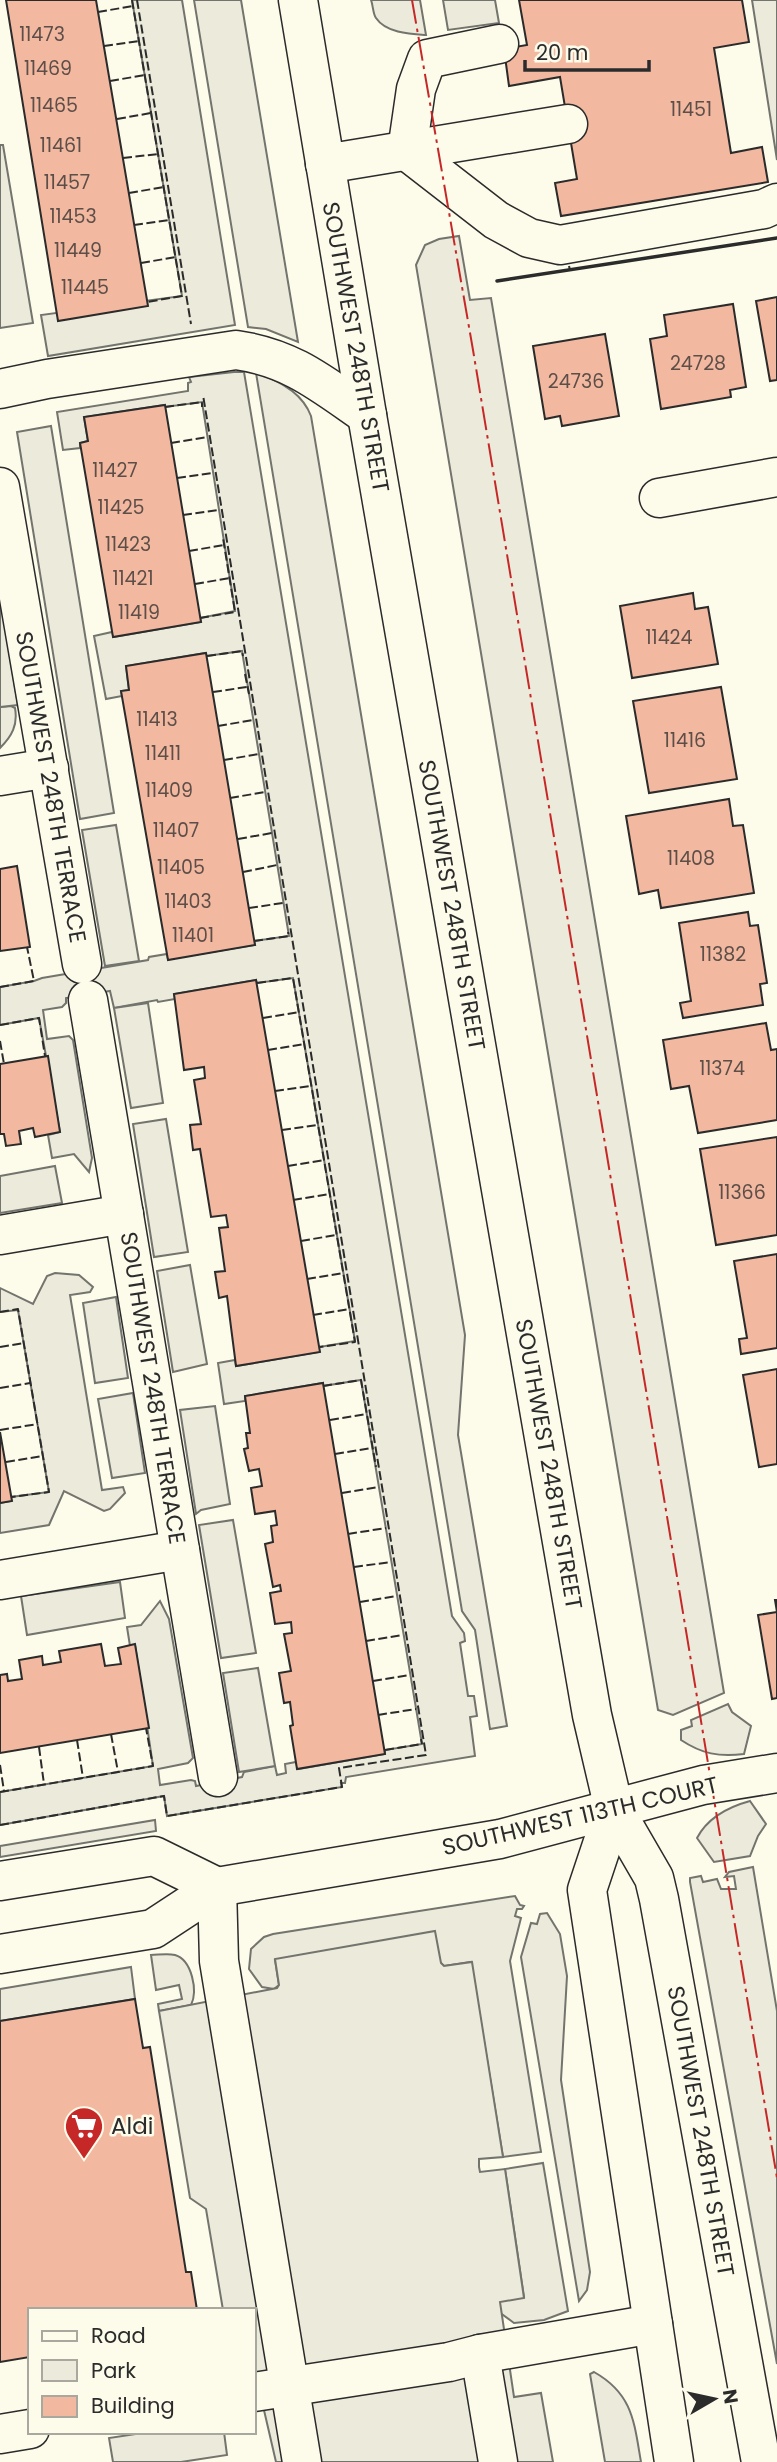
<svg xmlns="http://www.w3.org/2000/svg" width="777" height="2462" font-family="Poppins,sans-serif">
  <rect width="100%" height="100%" fill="#fdfbea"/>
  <!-- green -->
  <g fill="#ecebdb" stroke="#74746e" stroke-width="2">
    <path d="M 132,0 L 182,0 L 235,325 L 48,356 L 41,315 L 182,296 Z"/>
    <path d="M 194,0 L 241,0 L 298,342 L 266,329 L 248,327 Z"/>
    <path d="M 371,0 L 420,0 L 426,35 C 410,34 386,33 376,18 C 373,14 373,5 371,0 Z"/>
    <path d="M 459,236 L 470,300 L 491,298 L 724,1693 L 673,1715 L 658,1710 L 416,265 L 425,245 L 439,239 Z"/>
    <path d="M 234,372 L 244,372 L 452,1616 L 464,1633 L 465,1641 L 460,1643 L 468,1696 L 474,1696 L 477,1716 L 470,1717 L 475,1756 L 346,1777 L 345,1783 L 341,1783 L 342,1787 L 167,1816 L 164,1796 L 0,1825 L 0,1792 L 153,1766 L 135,1645 L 130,1646 L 127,1627 L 141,1625 L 160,1601 L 169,1619 L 193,1758 L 188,1763 L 158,1769 L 160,1785 L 191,1780 L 195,1781 L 196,1786 L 242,1777 L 244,1772 L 275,1766 L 277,1775 L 286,1773 L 285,1764 L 296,1762 L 298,1769 L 385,1754 L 385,1750 L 422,1744 L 361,1380 L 323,1386 L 323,1383 L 245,1396 L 245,1401 L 224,1404 L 218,1363 L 235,1360 L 236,1366 L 319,1352 L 319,1347 L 355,1341 L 293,978 L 257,983 L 256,980 L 174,994 L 175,999 L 158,1002 L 157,1000 L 114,1008 L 110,991 L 66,998 L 66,1003 L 62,1007 L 43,1010 L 47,1039 L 69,1036 L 73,1040 L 92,1158 L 89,1172 L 74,1154 L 52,1158 L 48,1135 L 60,1132 L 39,1018 L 0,1025 L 0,987 L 34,981 L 42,978 L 148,960 L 149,957 L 167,954 L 168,959 L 255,945 L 254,941 L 289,936 L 242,651 L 207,656 L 205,653 L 126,666 L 129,690 L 121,691 L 122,696 L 106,699 L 94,636 L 112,632 L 114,637 L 201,622 L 200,618 L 235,611 L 202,402 L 165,407 L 164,405 L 84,417 L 88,441 L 80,443 L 80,448 L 63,450 L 57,412 L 188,391 L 188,383 L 191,382 L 189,377 Z"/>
    <path d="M 256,373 C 278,380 302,392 311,416 L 465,1335 L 458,1435 L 507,1726 L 490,1729 L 475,1630 L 462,1611 Z"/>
    <path d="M 11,706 L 15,708 C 18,725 12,736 0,748 L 0,707 Z"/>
    <path d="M 55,1273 L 79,1275 L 93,1287 L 90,1292 L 70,1295 L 102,1490 L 123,1487 L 125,1493 L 110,1509 L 104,1511 L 64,1491 L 49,1525 L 0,1533 L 0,1503 L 11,1501 L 11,1497 L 49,1492 L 18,1310 L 0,1312 L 0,1288 L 33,1304 L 47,1276 Z"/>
    <path d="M 728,1704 L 732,1712 L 751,1726 L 744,1754 C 719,1757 702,1754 681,1740 L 681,1730 L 692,1726 L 691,1720 Z"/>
    <path d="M 750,1801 L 766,1824 L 758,1836 L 750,1856 L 714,1862 L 697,1838 C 708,1817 728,1807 750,1801 Z"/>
    <path d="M 155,1820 L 156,1831 L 0,1857 L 0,1846 Z"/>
    <path d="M 753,1867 L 777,2011 L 777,2364 L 690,1882 L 690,1878 L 701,1876 L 703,1882 L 717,1879 L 721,1889 L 736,1889 L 734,1876 L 725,1877 L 729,1872 Z"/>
    <path d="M 515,1896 L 520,1905 L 524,1906 L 522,1909 L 517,1909 L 515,1916 L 521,1918 L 510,1961 L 541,2152 L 503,2157 L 471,1962 L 444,1966 L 441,1963 L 275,1960 L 279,1985 L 274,1989 L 262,1987 L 249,1969 L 251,1949 L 264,1937 L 273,1934 Z"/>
    <path d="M 547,1913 L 560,1934 L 567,1976 L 561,2080 L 590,2272 L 587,2290 L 579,2301 L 521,1957 L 531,1923 L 537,1924 L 540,1914 Z"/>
    <path d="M 151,1955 C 158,1955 167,1953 175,1955 C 192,1960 198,1991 191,2005 L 159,2011 L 158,2004 L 182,1999 L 179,1985 L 156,1990 Z"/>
    <path d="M 131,1967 L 135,1999 L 0,2021 L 0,1989 Z"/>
    <path d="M 543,2163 L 568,2311 L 544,2320 L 514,2323 L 499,2312 L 500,2301 L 524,2297 L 505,2169 Z"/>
    <path d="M 594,2372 C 633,2394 634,2422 641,2462 L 605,2462 L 590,2374 Z"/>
  </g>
  <!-- parking -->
  <g fill="#eceadb" stroke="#74746e" stroke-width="2">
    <path d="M 443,0 L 495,0 L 499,23 L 448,30 Z"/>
    <path d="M 752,0 L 777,0 L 777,160 Z"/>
    <path d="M 0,145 L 3,145 L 33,323 L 0,328 Z"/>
    <path d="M 51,426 L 114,813 L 80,819 L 17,432 Z"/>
    <path d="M 0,597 L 18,705 L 0,707 Z"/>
    <path d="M 116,825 L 139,961 L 105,966 L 82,830 Z"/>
    <path d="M 148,1003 L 163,1103 L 131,1108 L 114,1008 Z"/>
    <path d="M 166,1119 L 188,1252 L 154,1257 L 133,1124 Z"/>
    <path d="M 55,1166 L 62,1203 L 0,1213 L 0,1176 Z"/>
    <path d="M 190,1265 L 207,1364 L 173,1372 L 157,1271 Z"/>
    <path d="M 116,1297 L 128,1378 L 95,1383 L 83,1303 Z"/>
    <path d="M 133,1393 L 145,1473 L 112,1478 L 98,1399 Z"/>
    <path d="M 215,1406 L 230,1504 L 201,1510 L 196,1514 L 180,1410 Z"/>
    <path d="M 233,1520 L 256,1653 L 221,1658 L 199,1525 Z"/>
    <path d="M 120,1582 L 125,1618 L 27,1635 L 21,1596 Z"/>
    <path d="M 258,1668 L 275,1766 L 239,1772 L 223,1673 Z"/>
    <path d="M 435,1931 L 441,1963 L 444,1966 L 472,1962 L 503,2157 L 479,2159 L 479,2167 L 480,2172 L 505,2169 L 524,2298 L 500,2302 L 514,2397 L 541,2393 L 553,2462 L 276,2462 L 254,2367 L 254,2310 L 223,2310 L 206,2209 L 190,2198 L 159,2011 L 277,1988 L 279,1985 L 275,1959 Z"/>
    <path d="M 149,2432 L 224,2432 L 227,2455 L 181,2462 L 113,2462 L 109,2438 Z"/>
  </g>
  <!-- building -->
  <g fill="#f2b8a0" stroke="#2b2b2b" stroke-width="2">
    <path d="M 6,0 L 96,0 L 148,306 L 58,321 Z"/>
    <path d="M 519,0 L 742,0 L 749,42 L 714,48 L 731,153 L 762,147 L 768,182 L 561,216 L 555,183 L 577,179 L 560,77 L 509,86 L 504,49 L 527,45 Z"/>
    <path d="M 777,297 L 777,380 L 770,381 L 756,301 Z"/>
    <path d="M 733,304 L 746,387 L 730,390 L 731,397 L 661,409 L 650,339 L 667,336 L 664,315 Z"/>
    <path d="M 605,334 L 619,416 L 562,426 L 560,416 L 545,419 L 533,346 Z"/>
    <path d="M 165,405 L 201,622 L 113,637 L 80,443 L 88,441 L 84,417 Z"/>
    <path d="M 693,593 L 695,609 L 708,607 L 718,664 L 632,678 L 620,606 Z"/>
    <path d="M 206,653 L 255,945 L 168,960 L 121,691 L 129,690 L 126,666 Z"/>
    <path d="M 721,687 L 737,779 L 649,793 L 633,701 Z"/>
    <path d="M 729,799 L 733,826 L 743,825 L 754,893 L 661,908 L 658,890 L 639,894 L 626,816 Z"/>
    <path d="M 17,866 L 30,947 L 0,951 L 0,869 Z"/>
    <path d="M 748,912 L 750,926 L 758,925 L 767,983 L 760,984 L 763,1005 L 683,1018 L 680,1003 L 691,1001 L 679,923 Z"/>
    <path d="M 256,980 L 320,1352 L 236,1366 L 227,1296 L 219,1298 L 215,1272 L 225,1271 L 219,1228 L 228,1227 L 226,1215 L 211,1217 L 200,1149 L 193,1150 L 190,1125 L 201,1124 L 194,1080 L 205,1078 L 204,1067 L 184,1070 L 174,994 Z"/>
    <path d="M 766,1023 L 771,1050 L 777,1049 L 777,1120 L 698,1133 L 689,1086 L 671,1089 L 663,1040 Z"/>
    <path d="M 48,1056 L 60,1132 L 35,1137 L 33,1128 L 19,1131 L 21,1144 L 6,1146 L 4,1134 L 0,1134 L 0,1064 Z"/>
    <path d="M 777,1137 L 777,1235 L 716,1245 L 700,1149 Z"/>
    <path d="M 777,1254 L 777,1348 L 741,1354 L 739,1339 L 747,1338 L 734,1261 Z"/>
    <path d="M 777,1369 L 777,1464 L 759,1467 L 743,1375 Z"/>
    <path d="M 323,1383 L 385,1754 L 297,1769 L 290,1726 L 293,1725 L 290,1702 L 284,1703 L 279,1673 L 291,1671 L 284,1634 L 292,1633 L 291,1622 L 275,1624 L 270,1593 L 281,1591 L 280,1585 L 273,1587 L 265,1544 L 273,1542 L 271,1526 L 277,1525 L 275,1511 L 255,1514 L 251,1488 L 262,1486 L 259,1469 L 249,1471 L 244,1449 L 248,1448 L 246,1433 L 250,1433 L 245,1396 Z"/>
    <path d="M 0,1432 L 12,1501 L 0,1503 Z"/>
    <path d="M 775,1600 L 777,1600 L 777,1698 L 772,1699 L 758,1615 L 777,1612 Z"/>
    <path d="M 101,1644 L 105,1666 L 121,1664 L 118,1648 L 135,1644 L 149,1728 L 0,1753 L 0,1675 L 7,1674 L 8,1681 L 22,1679 L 19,1660 L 42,1656 L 43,1665 L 61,1662 L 59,1651 Z"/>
    <path d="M 135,1999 L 143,2048 L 150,2047 L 186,2272 L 191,2272 L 197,2310 L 30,2310 L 30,2357 L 0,2362 L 0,2021 Z"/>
  </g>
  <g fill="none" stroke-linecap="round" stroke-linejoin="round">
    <!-- minor casing -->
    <g stroke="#2b2b2b" stroke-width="41">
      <g id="minor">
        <path d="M 298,0 L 367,415 L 592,1715 L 614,1809 L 654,1878 L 659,1899 L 761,2462"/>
        <path d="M 407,151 L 496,220 L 529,238 L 560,245 L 764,209 L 777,203"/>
        <path d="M 407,151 L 416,89 L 427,59 L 499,44"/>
        <path d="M 325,164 L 568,124"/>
        <path d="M 0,389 L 47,379 L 236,350 C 292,358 322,384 367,415"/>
        <path d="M 0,487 L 82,964"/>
        <path d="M 659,498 L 777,477"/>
        <path d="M 0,776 L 49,768"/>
        <path d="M 88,1000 L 218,1777"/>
        <path d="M 0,1235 L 124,1214"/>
        <path d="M 0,1580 L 180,1550"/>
        <path d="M 614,1809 L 587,1890 L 674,2462"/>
        <path d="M 0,1881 L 154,1856 L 217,1887"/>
        <path d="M 217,1887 L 219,1961 L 302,2462"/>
        <path d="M 0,1954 L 153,1929 L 217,1887 L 500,1839 L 703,1785 L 777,1773"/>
        <path d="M 480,2354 L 498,2462"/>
        <path d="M 254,2392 L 449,2362 L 480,2354 L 653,2324"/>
        <path d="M 0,2434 L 30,2429"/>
      </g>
    </g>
    <!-- minor -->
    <use href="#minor" stroke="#fdfbea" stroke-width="38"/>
    <!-- fence -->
    <g stroke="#2b2b2b" stroke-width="2" stroke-dasharray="9 3.5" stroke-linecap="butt">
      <path d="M 132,0 L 182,296 L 147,302"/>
      <path d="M 137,0 L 191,324"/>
      <path d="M 98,12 L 133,6"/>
      <path d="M 104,46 L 139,41"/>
      <path d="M 110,81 L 145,75"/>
      <path d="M 117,119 L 151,113"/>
      <path d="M 123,158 L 158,154"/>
      <path d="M 129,193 L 164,187"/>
      <path d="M 134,225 L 169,220"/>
      <path d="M 141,263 L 176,257"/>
      <path d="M 569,266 L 570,270"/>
      <path d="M 165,407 L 202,402 L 202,407"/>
      <path d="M 171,443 L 207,437"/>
      <path d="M 177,478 L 213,473"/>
      <path d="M 183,515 L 219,510"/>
      <path d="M 189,551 L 224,545"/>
      <path d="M 195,584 L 230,578"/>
      <path d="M 200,618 L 235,612 L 223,538"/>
      <path d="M 207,656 L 242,651 L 243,656"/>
      <path d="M 245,674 L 249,694"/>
      <path d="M 213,692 L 247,687"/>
      <path d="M 218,726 L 253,720"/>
      <path d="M 224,760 L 259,754"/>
      <path d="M 230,798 L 265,792"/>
      <path d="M 238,839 L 272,833"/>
      <path d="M 243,872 L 277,865"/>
      <path d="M 249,908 L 283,903"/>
      <path d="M 254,941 L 289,936 L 288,932"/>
      <path d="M 257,983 L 293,978 L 355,1342 L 319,1347"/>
      <path d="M 0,987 L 34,981 L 27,947"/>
      <path d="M 263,1018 L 299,1012"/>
      <path d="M 0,1025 L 39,1018 L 45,1056"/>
      <path d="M 0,1041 L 4,1064"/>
      <path d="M 268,1050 L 305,1044"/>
      <path d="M 275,1091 L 311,1086"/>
      <path d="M 282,1130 L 318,1125"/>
      <path d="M 288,1166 L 324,1160"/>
      <path d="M 293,1200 L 330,1194"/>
      <path d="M 301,1241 L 336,1235"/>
      <path d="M 307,1279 L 343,1273"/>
      <path d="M 0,1312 L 18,1309 L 49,1492 L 11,1497"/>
      <path d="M 313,1315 L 349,1309"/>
      <path d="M 0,1347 L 24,1343"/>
      <path d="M 323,1386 L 361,1380 L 376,1467"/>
      <path d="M 0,1388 L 30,1383"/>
      <path d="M 330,1420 L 367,1414"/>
      <path d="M 0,1430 L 38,1424"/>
      <path d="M 335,1454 L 372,1448"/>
      <path d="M 6,1462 L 43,1456"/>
      <path d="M 342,1493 L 379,1487"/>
      <path d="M 348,1534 L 386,1528"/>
      <path d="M 354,1567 L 391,1562"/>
      <path d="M 360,1602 L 397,1596"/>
      <path d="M 366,1641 L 403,1635"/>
      <path d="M 373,1681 L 410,1675"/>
      <path d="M 378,1715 L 416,1709"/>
      <path d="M 111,1734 L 118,1772"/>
      <path d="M 77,1740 L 83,1778"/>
      <path d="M 39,1747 L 44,1784"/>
      <path d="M 385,1750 L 422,1744 L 421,1739"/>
      <path d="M 0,1765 L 4,1791"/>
      <path d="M 0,1792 L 153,1766 L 146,1728"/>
      <path d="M 0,1825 L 164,1796 L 167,1816 L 342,1787 L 339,1768 L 426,1755 L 203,395"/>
    </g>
    <!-- wall -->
    <path stroke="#2b2b2b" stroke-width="3.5" d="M 497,281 L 777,238"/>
    <!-- power -->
    <path stroke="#c62828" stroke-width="2" stroke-dasharray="24 5 3.5 5" stroke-linecap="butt" d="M 412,0 L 473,350 L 777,2178"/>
  </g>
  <!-- icons -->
  <defs>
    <g id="supermarket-pin" transform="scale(2.0125)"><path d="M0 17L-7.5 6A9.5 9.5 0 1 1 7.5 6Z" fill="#c62828" stroke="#fdfbea"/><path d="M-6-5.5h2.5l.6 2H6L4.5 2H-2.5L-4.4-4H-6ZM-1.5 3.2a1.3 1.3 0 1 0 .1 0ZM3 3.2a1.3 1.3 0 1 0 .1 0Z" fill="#fff"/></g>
  </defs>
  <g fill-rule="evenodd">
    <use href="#supermarket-pin" x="84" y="2126"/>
  </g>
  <g text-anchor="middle" stroke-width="5" stroke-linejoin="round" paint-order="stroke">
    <!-- number labels -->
    <g font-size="19" fill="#5d4e48">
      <text x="42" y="41">11473</text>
      <text x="48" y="75">11469</text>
      <text x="54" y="112">11465</text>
      <text x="691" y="116">11451</text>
      <text x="61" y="152">11461</text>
      <text x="67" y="189">11457</text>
      <text x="73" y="223">11453</text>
      <text x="78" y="257">11449</text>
      <text x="85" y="294">11445</text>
      <text x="698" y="370">24728</text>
      <text x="576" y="388">24736</text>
      <text x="115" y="477">11427</text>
      <text x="121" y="514">11425</text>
      <text x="128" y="551">11423</text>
      <text x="133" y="585">11421</text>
      <text x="139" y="619">11419</text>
      <text x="669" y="644">11424</text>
      <text x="157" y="726">11413</text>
      <text x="685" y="747">11416</text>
      <text x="163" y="760">11411</text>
      <text x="169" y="797">11409</text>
      <text x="176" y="837">11407</text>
      <text x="691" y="865">11408</text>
      <text x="181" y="874">11405</text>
      <text x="188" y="908">11403</text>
      <text x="193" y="942">11401</text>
      <text x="723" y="961">11382</text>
      <text x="722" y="1075">11374</text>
      <text x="742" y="1199">11366</text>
    </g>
    <!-- street labels -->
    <g font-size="23" fill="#2b2b2b" stroke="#fdfbea">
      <text transform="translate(356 347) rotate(80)" y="8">SOUTHWEST 248TH STREET</text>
      <text transform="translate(51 787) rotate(80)" y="8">SOUTHWEST 248TH TERRACE</text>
      <text transform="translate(452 905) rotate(80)" y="8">SOUTHWEST 248TH STREET</text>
      <text transform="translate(153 1388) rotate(81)" y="8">SOUTHWEST 248TH TERRACE</text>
      <text transform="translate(549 1464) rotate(80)" y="8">SOUTHWEST 248TH STREET</text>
      <text transform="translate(580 1816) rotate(-13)" y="8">SOUTHWEST 113TH COURT</text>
      <text transform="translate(701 2131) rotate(80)" y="8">SOUTHWEST 248TH STREET</text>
    </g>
    <!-- poi labels -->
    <g font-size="23" fill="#2b2b2b" stroke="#fdfbea" text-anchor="start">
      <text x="111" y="2134">Aldi</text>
    </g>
  </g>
  <!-- legend -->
  <rect x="28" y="2308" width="228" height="126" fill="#fdfbea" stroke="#a9a89e" stroke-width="2"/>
  <rect x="42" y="2331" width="35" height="10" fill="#fdfbea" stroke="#a9a89e" stroke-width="2"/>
  <text x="91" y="2343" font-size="21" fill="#2b2b2b">Road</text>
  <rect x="42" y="2360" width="35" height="21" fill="#ecebdb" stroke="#a9a89e" stroke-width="2"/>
  <text x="91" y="2378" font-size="21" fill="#2b2b2b">Park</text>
  <rect x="42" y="2396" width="35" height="21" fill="#f2b8a0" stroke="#a9a89e" stroke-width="2"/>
  <text x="91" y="2413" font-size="21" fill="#2b2b2b">Building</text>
  <!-- north arrow -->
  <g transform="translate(714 2399) rotate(81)" stroke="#fdfbea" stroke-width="5" paint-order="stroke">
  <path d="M0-5L12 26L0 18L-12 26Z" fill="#2b2b2b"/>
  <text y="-10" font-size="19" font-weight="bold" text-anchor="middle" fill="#2b2b2b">N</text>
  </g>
  <!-- scale -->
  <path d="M525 60v10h124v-10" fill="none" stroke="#2b2b2b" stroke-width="3.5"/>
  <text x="536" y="60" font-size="21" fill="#2b2b2b" stroke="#fdfbea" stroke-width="5" paint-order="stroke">20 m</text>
</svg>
